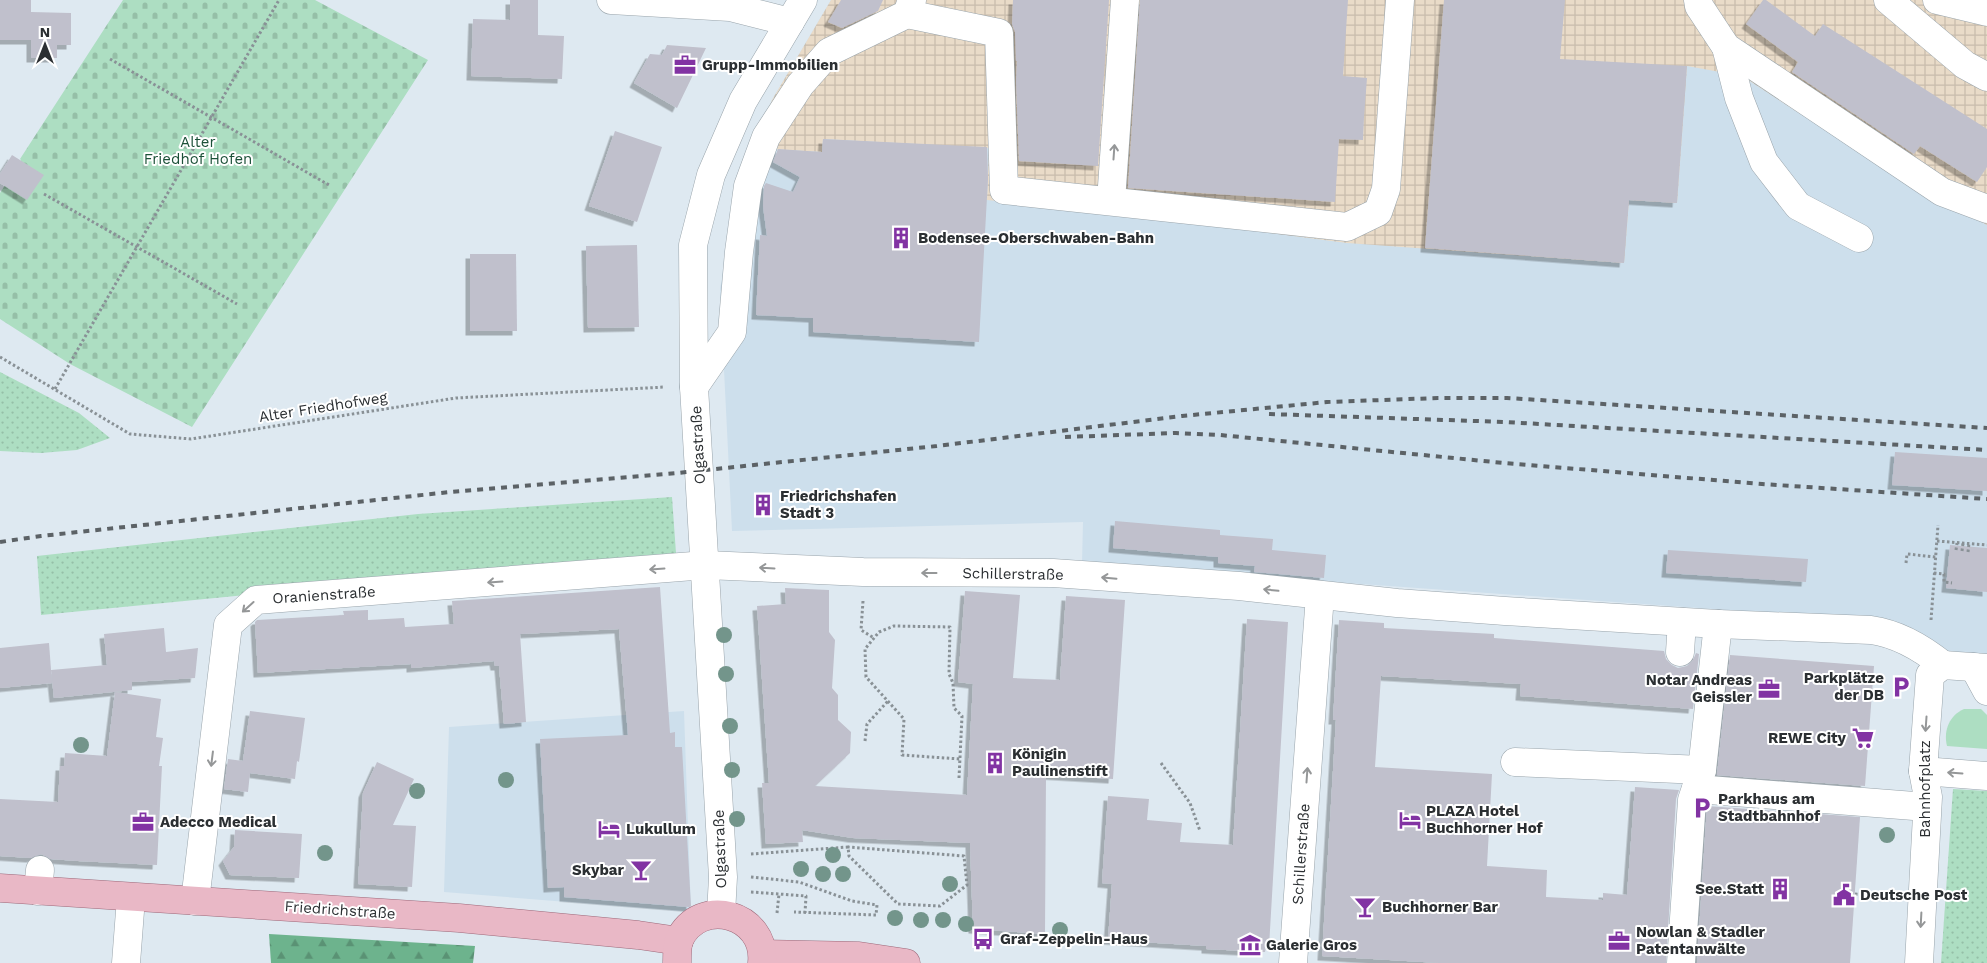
<svg xmlns="http://www.w3.org/2000/svg" width="1987" height="963" font-family="'Work Sans',sans-serif">
  <defs>
    <pattern id="industrial-grid" width="8" height="8" patternUnits="userSpaceOnUse" patternTransform="scale(1.25)"><rect width="8" height="8" fill="#e9dbc8"/><path d="M0 4h8M4 0v8" fill="none" stroke="#c8bcac"/></pattern>
    <pattern id="forest-firs" width="22" height="20" patternUnits="userSpaceOnUse" patternTransform="scale(1.25)"><rect width="22" height="20" fill="#6db38d"/><path d="M5 1l3.5 6h-7zM16 11l3.5 6h-7z" fill="#5a9274"/></pattern>
    <pattern id="cemetery-stones" width="16" height="16" patternUnits="userSpaceOnUse" patternTransform="scale(1.25)"><rect width="16" height="16" fill="#addec2"/><path d="M2 7V4a2 2 0 0 1 4 0v3zM10 15v-3a2 2 0 0 1 4 0v3z" fill="#95bfa7"/></pattern>
    <pattern id="park-dots" width="8" height="8" patternUnits="userSpaceOnUse" patternTransform="scale(1.25)"><rect width="8" height="8" fill="#addec2"/><path d="M2 2h.1M6 6h.1" fill="none" stroke="#95bfa7" stroke-width="1.8" stroke-linecap="round"/></pattern>
    <filter id="shadow"><feDropShadow dx="-4.5" dy="4.5" stdDeviation="0" flood-color="#0004"/></filter>
  </defs>
  <rect width="100%" height="100%" fill="#dee9f1"/>
  <!-- built -->
  <g fill="#cddfec">
    <path d="M 831,0 L 1987,0 L 1987,657 L 1951,655 L 1881,621 L 1082,564 L 1083,522 L 732,531 L 720,289 L 740,179 L 772,100 Z"/>
    <path d="M 684,711 L 691,912 L 444,892 L 449,727 Z"/>
  </g>
  <!-- industrial -->
  <path fill="url(#industrial-grid)" d="M 831,0 L 1987,0 L 1987,225 L 1908,184 L 1742,76 L 1687,66 L 1677,203 L 1629,200 L 1624,263 L 1347,243 L 1117,213 L 987,200 L 989,148 L 823,139 L 822,152 L 753,148 L 772,100 Z"/>
  <!-- grass -->
  <path fill="#addec2" d="M 1964,709 L 1981,709 L 1987,715 L 1987,749 L 1947,746 C 1943,730 1950,715 1964,709 Z"/>
  <!-- forest -->
  <path fill="url(#forest-firs)" d="M 269,934 L 475,946 L 473,963 L 271,963 Z"/>
  <!-- cemetery -->
  <path fill="url(#cemetery-stones)" d="M 123,0 L 315,0 L 428,60 L 192,427 L 70,364 L 0,319 L 0,193 L 21,160 L 20,159 Z"/>
  <!-- park -->
  <g fill="url(#park-dots)">
    <path d="M 0,372 L 79,413 L 110,438 L 77,450 L 41,453 L 0,451 Z"/>
    <path d="M 672,497 L 676,553 L 41,615 L 37,556 L 418,514 Z"/>
    <path d="M 1953,789 L 1987,791 L 1987,963 L 1941,963 Z"/>
  </g>
  <!-- building -->
  <g fill="#c0c0cc" filter="url(#shadow)">
    <path d="M 0,0 L 31,0 L 31,12 L 71,13 L 71,45 L 57,45 L 57,58 L 31,58 L 31,40 L 0,40 Z"/>
    <path d="M 510,0 L 538,0 L 538,35 L 564,36 L 562,79 L 471,76 L 473,19 L 510,20 Z"/>
    <path d="M 841,0 L 883,0 L 878,11 L 842,28 L 828,22 Z"/>
    <path d="M 1013,0 L 1109,0 L 1098,166 L 1019,161 L 1016,81 L 1017,61 L 1016,61 L 1015,32 L 1012,24 Z"/>
    <path d="M 1140,0 L 1348,0 L 1343,76 L 1367,78 L 1364,117 L 1363,140 L 1339,139 L 1335,202 L 1128,188 Z"/>
    <path d="M 1444,0 L 1565,0 L 1560,59 L 1687,66 L 1677,203 L 1629,200 L 1624,263 L 1425,248 Z"/>
    <path d="M 1763,0 L 1766,0 L 1815,36 L 1823,24 L 1987,129 L 1987,167 L 1977,182 L 1920,146 L 1914,154 L 1792,72 L 1798,62 L 1746,24 Z"/>
    <path d="M 667,45 L 706,48 L 677,108 L 634,83 L 650,54 L 662,55 Z"/>
    <path d="M 615,131 L 662,147 L 637,222 L 589,206 Z"/>
    <path d="M 823,139 L 987,147 L 988,179 L 979,342 L 813,332 L 813,318 L 756,315 L 760,235 L 767,236 L 763,206 L 764,186 L 766,183 L 793,192 L 800,177 L 773,162 L 778,149 L 822,152 Z"/>
    <path d="M 12,155 L 44,175 L 27,200 L 0,183 L 0,174 Z"/>
    <path d="M 637,245 L 639,327 L 588,328 L 586,246 Z"/>
    <path d="M 470,254 L 516,254 L 517,331 L 470,331 Z"/>
    <path d="M 1895,452 L 1987,458 L 1987,491 L 1892,485 Z"/>
    <path d="M 1115,521 L 1220,530 L 1220,535 L 1273,539 L 1272,550 L 1326,555 L 1324,578 L 1254,572 L 1255,566 L 1218,563 L 1218,557 L 1113,548 Z"/>
    <path d="M 1950,545 L 1987,548 L 1987,592 L 1946,588 Z"/>
    <path d="M 1668,550 L 1808,559 L 1806,582 L 1666,573 Z"/>
    <path d="M 660,587 L 670,733 L 675,732 L 675,747 L 682,747 L 691,906 L 689,907 L 564,897 L 564,887 L 548,888 L 540,739 L 628,735 L 619,629 L 520,634 L 526,722 L 504,724 L 499,666 L 495,666 L 494,661 L 411,668 L 411,664 L 258,673 L 255,622 L 257,620 L 344,615 L 343,611 L 368,610 L 368,620 L 404,618 L 405,627 L 454,624 L 452,601 Z"/>
    <path d="M 785,588 L 829,590 L 829,632 L 835,640 L 832,688 L 838,695 L 838,720 L 851,732 L 850,753 L 815,786 L 967,795 L 973,684 L 958,682 L 965,591 L 1020,595 L 1013,678 L 1060,680 L 1066,596 L 1125,600 L 1113,779 L 1046,775 L 1045,934 L 973,929 L 970,843 L 853,838 L 802,830 L 803,842 L 766,844 L 762,783 L 769,783 L 757,606 L 786,604 Z"/>
    <path d="M 1247,619 L 1288,622 L 1269,947 L 1266,947 L 1265,952 L 1206,949 L 1206,946 L 1108,940 L 1112,884 L 1102,883 L 1108,796 L 1149,799 L 1147,820 L 1182,823 L 1180,842 L 1233,845 Z"/>
    <path d="M 1339,620 L 1384,623 L 1384,628 L 1494,634 L 1494,638 L 1664,651 L 1666,659 L 1672,665 L 1678,668 L 1687,666 L 1693,660 L 1696,653 L 1699,654 L 1693,709 L 1520,696 L 1521,684 L 1381,676 L 1375,767 L 1492,774 L 1487,866 L 1547,870 L 1546,897 L 1603,900 L 1603,893 L 1627,895 L 1635,787 L 1679,790 L 1676,799 L 1666,963 L 1440,963 L 1322,956 L 1336,720 L 1333,720 Z"/>
    <path d="M 164,628 L 166,652 L 198,648 L 195,678 L 132,682 L 132,690 L 54,698 L 51,670 L 107,665 L 104,634 Z"/>
    <path d="M 49,643 L 52,683 L 0,688 L 0,648 Z"/>
    <path d="M 1730,655 L 1874,666 L 1865,786 L 1717,775 Z"/>
    <path d="M 115,692 L 161,699 L 156,737 L 163,738 L 159,766 L 162,766 L 157,865 L 78,861 L 51,859 L 41,854 L 31,858 L 0,856 L 0,799 L 58,802 L 60,766 L 64,766 L 65,753 L 107,756 Z"/>
    <path d="M 250,711 L 305,718 L 299,762 L 297,761 L 295,779 L 250,773 L 248,792 L 224,789 L 228,759 L 243,761 Z"/>
    <path d="M 377,762 L 414,779 L 393,825 L 416,826 L 412,887 L 358,884 L 363,793 Z"/>
    <path d="M 1707,806 L 1860,817 L 1850,963 L 1697,963 Z"/>
    <path d="M 235,830 L 302,834 L 299,878 L 230,875 L 223,861 L 234,847 Z"/>
  </g>
  <g fill="none" stroke-linecap="round" stroke-linejoin="round">
    <!-- minor casing -->
    <g stroke="#99a4ab" stroke-width="29">
      <g id="minor">
        <path d="M 611,0 L 730,7 L 790,22"/>
        <path d="M 1698,0 L 1699,6 L 1726,47 L 1942,192 L 1987,209"/>
        <path d="M 1888,0 L 1965,65 L 1987,77"/>
        <path d="M 1937,0 L 1987,12"/>
        <path d="M 907,14 L 999,33 L 1004,190 L 1347,227 L 1378,212 L 1386,189 L 1400,0"/>
        <path d="M 1726,47 L 1739,98 L 1764,162 L 1798,206 L 1859,238"/>
        <path d="M 1111,201 L 1125,0"/>
        <path d="M 694,387 L 732,332 L 739,252 L 748,186 L 766,137 L 800,85 L 829,52 L 907,14 L 912,0"/>
        <path d="M 1680,652 L 1682,622"/>
        <path d="M 1974,667 L 1987,691"/>
        <path d="M 1515,762 L 1702,770"/>
        <path d="M 1923,771 L 1987,776"/>
        <path d="M 1696,789 L 1927,807"/>
        <path d="M 38,891 L 40,870"/>
        <path d="M 195,901 L 228,625 L 256,600 L 706,565 L 863,572 L 1053,573 L 1239,586 L 1397,603 L 1505,611 L 1718,624 L 1871,630 C 1899,634 1922,648 1943,665"/>
        <path d="M 721,914 L 723,877 L 694,387 L 693,245 L 711,175 L 743,101 L 803,0"/>
        <path d="M 126,963 L 131,898"/>
        <path d="M 1293,963 L 1320,595"/>
        <path d="M 1681,963 L 1692,800 L 1702,770 L 1718,624"/>
        <path d="M 1919,963 L 1928,797 L 1923,771 L 1930,675 L 1943,665 L 1987,668"/>
      </g>
    </g>
    <!-- major casing -->
    <g stroke="#9d697a" stroke-width="29">
      <g id="major">
        <path d="M 0,888 L 459,918 L 638,935 L 679,941"/>
        <path d="M 763,954 L 859,956 L 906,963"/>
        <path d="M 677,963 C 677,956 677,946 679,940 C 700,895 767,914 762,963"/>
      </g>
    </g>
    <!-- path -->
    <g stroke="#899196" stroke-width="3" stroke-dasharray="2.5 2.5" stroke-linecap="butt">
      <path d="M 110,59 L 329,185"/>
      <path d="M 44,194 L 237,304"/>
      <path d="M 0,357 L 130,434 L 191,439 L 456,398 L 665,387"/>
      <path d="M 55,389 L 279,0"/>
      <path d="M 1937,541 L 1987,545"/>
      <path d="M 1956,550 L 1957,543"/>
      <path d="M 1962,551 L 1963,543"/>
      <path d="M 1968,552 L 1969,543"/>
      <path d="M 1906,563 L 1907,554 L 1936,557"/>
      <path d="M 1934,573 L 1944,574 L 1944,582 L 1952,583"/>
      <path d="M 863,601 L 861,630 L 874,638"/>
      <path d="M 1931,620 L 1938,525"/>
      <path d="M 865,741 L 867,724 L 888,701"/>
      <path d="M 1161,763 L 1190,803 L 1200,831"/>
      <path d="M 959,778 L 962,716 L 954,708 L 953,683 L 949,674 L 950,627 L 894,626 L 879,632 L 865,649 L 866,677 L 904,719 L 902,755 L 960,759"/>
      <path d="M 751,854 L 848,847 L 849,856 L 898,904 L 940,906 L 967,885 L 964,856 L 848,847"/>
      <path d="M 751,877 L 799,882 L 852,901 L 877,905 L 876,915 L 794,912"/>
      <path d="M 751,892 L 806,896 L 805,913"/>
      <path d="M 1855,894 L 1871,895"/>
      <path d="M 777,913 L 779,894"/>
    </g>
    <!-- minor -->
    <use href="#minor" stroke="#fff" stroke-width="28"/>
    <!-- major -->
    <use href="#major" stroke="#e9b8c6" stroke-width="28"/>
    <!-- rail -->
    <g stroke="#5c6266" stroke-width="4" stroke-dasharray="6 6" stroke-linecap="butt">
      <path d="M 1269,414 L 1505,422 L 1987,450"/>
      <path d="M 1065,437 L 1176,433 L 1220,435 L 1504,463 L 1762,484 L 1987,499"/>
      <path d="M 0,542 L 41,536 L 450,492 L 677,473 L 937,446 L 1182,416 L 1327,402 L 1438,398 L 1507,398 L 1987,428"/>
    </g>
  </g>
  <!-- trees -->
  <g fill="#73958b">
    <circle cx="724" cy="635" r="8"/>
    <circle cx="726" cy="674" r="8"/>
    <circle cx="730" cy="726" r="8"/>
    <circle cx="81" cy="745" r="8"/>
    <circle cx="732" cy="770" r="8"/>
    <circle cx="506" cy="780" r="8"/>
    <circle cx="417" cy="791" r="8"/>
    <circle cx="737" cy="819" r="8"/>
    <circle cx="1887" cy="835" r="8"/>
    <circle cx="325" cy="853" r="8"/>
    <circle cx="833" cy="855" r="8"/>
    <circle cx="801" cy="869" r="8"/>
    <circle cx="823" cy="874" r="8"/>
    <circle cx="843" cy="874" r="8"/>
    <circle cx="950" cy="884" r="8"/>
    <circle cx="895" cy="918" r="8"/>
    <circle cx="921" cy="920" r="8"/>
    <circle cx="943" cy="920" r="8"/>
    <circle cx="966" cy="924" r="8"/>
    <circle cx="1060" cy="930" r="8"/>
  </g>
  <!-- one-way arrows -->
  <defs><path id="oneway-shaft" d="M-6 0H5M1.5-3L5.5 0L1.5 3" fill="none" stroke-width="1.6" stroke-linecap="round" stroke-linejoin="round" transform="scale(1.25)"/></defs>
  <g stroke="#959798">
    <use href="#oneway-shaft" transform="translate(1114 152) rotate(-86)"/>
    <use href="#oneway-shaft" transform="translate(767 568) rotate(-177)"/>
    <use href="#oneway-shaft" transform="translate(657 569) rotate(176)"/>
    <use href="#oneway-shaft" transform="translate(929 573) rotate(-180)"/>
    <use href="#oneway-shaft" transform="translate(1109 578) rotate(-175)"/>
    <use href="#oneway-shaft" transform="translate(495 582) rotate(176)"/>
    <use href="#oneway-shaft" transform="translate(1271 590) rotate(-174)"/>
    <use href="#oneway-shaft" transform="translate(248 607) rotate(138)"/>
    <use href="#oneway-shaft" transform="translate(1926 724) rotate(94)"/>
    <use href="#oneway-shaft" transform="translate(212 759) rotate(97)"/>
    <use href="#oneway-shaft" transform="translate(1955 773) rotate(-176)"/>
    <use href="#oneway-shaft" transform="translate(1307 775) rotate(-86)"/>
    <use href="#oneway-shaft" transform="translate(1921 920) rotate(93)"/>
  </g>
  <!-- icons -->
  <defs>
    <g id="office-bare" transform="scale(1.725)"><path d="M-6-3h4V-5.5h4V-3h4V5H-6ZM-1-4.5V-3h2v-1.5ZM-6 0V1H6V0Z" fill="#8233a3" stroke="#fff" stroke-width="2.5" paint-order="stroke"/></g>
    <g id="building-bare" transform="scale(1.725)"><path d="M-4-6H4V6H1V3H-1V6H-4ZM-2.5-4.3h1.7v1.8h-1.7ZM.8-4.3h1.7v1.8H.8ZM-2.5-1h1.7V.8h-1.7ZM.8-1h1.7V.8H.8Z" fill="#8233a3" stroke="#fff" stroke-width="2.5" paint-order="stroke"/></g>
    <g id="parking-bare" transform="scale(1.725)"><path d="M-3.5-5.5H1a3.5 3.5 0 0 1 0 7H-1V5.5H-3.5ZM-1-3.4V-.6H.8a1.4 1.4 0 0 0 0-2.8Z" fill="#8233a3" stroke="#fff" stroke-width="2.5" paint-order="stroke"/></g>
    <g id="supermarket-bare" transform="scale(1.725)"><path d="M-6-5.5h2.5l.6 2H6L4.5 2H-2.5L-4.4-4H-6ZM-1.5 3.2a1.3 1.3 0 1 0 .1 0ZM3 3.2a1.3 1.3 0 1 0 .1 0Z" fill="#8233a3" stroke="#fff" stroke-width="2.5" paint-order="stroke"/></g>
    <g id="hotel-bare" transform="scale(1.725)"><path d="M-6-4.5h1.5V1H6V5H4.5V3h-9V5H-6ZM-4 0a1.8 1.8 0 1 1 3.6 0ZM.5 0V-2.5h3Q6-2.5 6 0Z" fill="#8233a3" stroke="#fff" stroke-width="2.5" paint-order="stroke"/></g>
    <g id="bar-bare" transform="scale(1.725)"><path d="M-6-5H6L.8 .8V4.5H3.5V6h-7V4.5H-.8V.8Z" fill="#8233a3" stroke="#fff" stroke-width="2.5" paint-order="stroke"/></g>
    <g id="civic-bare" transform="scale(1.725)"><path d="M-.6-6.5H3V-4.5H.6V-3L4-1V1h2V6H-6V1h2V-1L-.6-3ZM-1.2 2.5V6h2.4V2.5Z" fill="#8233a3" stroke="#fff" stroke-width="2.5" paint-order="stroke"/></g>
    <g id="bus-bare" transform="scale(1.725)"><path d="M-5-6H5V4H4V6H2V4H-2V6H-4V4H-5ZM-3.5-4V0h7V-4ZM-3.5 1.2v1.5H-2V1.2ZM2 1.2v1.5H3.5V1.2Z" fill="#8233a3" stroke="#fff" stroke-width="2.5" paint-order="stroke"/></g>
    <g id="museum-bare" transform="scale(1.725)"><path d="M0-6L6-3V-2H-6V-3ZM-5-1h2V3h-2ZM-1-1h2V3h-2ZM3-1h2V3H3ZM-6 4H6V6H-6Z" fill="#8233a3" stroke="#fff" stroke-width="2.5" paint-order="stroke"/></g>
  </defs>
  <g fill-rule="evenodd">
    <use href="#office-bare" x="685" y="65"/>
    <use href="#building-bare" x="901" y="238"/>
    <use href="#building-bare" x="763" y="505"/>
    <use href="#parking-bare" x="1901" y="687"/>
    <use href="#office-bare" x="1769" y="689"/>
    <use href="#supermarket-bare" x="1863" y="738"/>
    <use href="#building-bare" x="995" y="763"/>
    <use href="#parking-bare" x="1702" y="808"/>
    <use href="#hotel-bare" x="1410" y="820"/>
    <use href="#office-bare" x="143" y="822"/>
    <use href="#hotel-bare" x="609" y="829"/>
    <use href="#bar-bare" x="641" y="870"/>
    <use href="#building-bare" x="1780" y="889"/>
    <use href="#civic-bare" x="1844" y="895"/>
    <use href="#bar-bare" x="1365" y="907"/>
    <use href="#bus-bare" x="983" y="939"/>
    <use href="#office-bare" x="1619" y="941"/>
    <use href="#museum-bare" x="1250" y="945"/>
  </g>
  <g text-anchor="middle" stroke-width="4" stroke-linejoin="round" paint-order="stroke">
    <!-- poi labels -->
    <g font-size="15" font-weight="bold" fill="#2b2f32" stroke="#fff" text-anchor="start">
      <text x="702" y="70">Grupp-Immobilien</text>
      <text x="918" y="243">Bodensee-Oberschwaben-Bahn</text>
      <text x="780" y="501">Friedrichshafen<tspan x="780" dy="17">Stadt 3</tspan></text>
      <text x="1884" y="683" text-anchor="end">Parkplätze<tspan x="1884" dy="17">der DB</tspan></text>
      <text x="1752" y="685" text-anchor="end">Notar Andreas<tspan x="1752" dy="17">Geissler</tspan></text>
      <text x="1846" y="743" text-anchor="end">REWE City</text>
      <text x="1012" y="759">Königin<tspan x="1012" dy="17">Paulinenstift</tspan></text>
      <text x="1718" y="804">Parkhaus am<tspan x="1718" dy="17">Stadtbahnhof</tspan></text>
      <text x="1426" y="816">PLAZA Hotel<tspan x="1426" dy="17">Buchhorner Hof</tspan></text>
      <text x="160" y="827">Adecco Medical</text>
      <text x="626" y="834">Lukullum</text>
      <text x="624" y="875" text-anchor="end">Skybar</text>
      <text x="1764" y="894" text-anchor="end">See.Statt</text>
      <text x="1860" y="900">Deutsche Post</text>
      <text x="1382" y="912">Buchhorner Bar</text>
      <text x="1636" y="937">Nowlan &amp; Stadler<tspan x="1636" dy="17">Patentanwälte</tspan></text>
      <text x="1000" y="944">Graf-Zeppelin-Haus</text>
      <text x="1266" y="950">Galerie Gros</text>
    </g>
    <!-- park labels -->
    <g font-size="15" fill="#1c5138" stroke="#fff">
      <text x="198" y="147">Alter<tspan x="198" dy="17">Friedhof Hofen</tspan></text>
    </g>
    <!-- street labels -->
    <g font-size="15" fill="#2b2f32" stroke="#fff">
      <text transform="translate(323 407) rotate(-9)" y="5">Alter Friedhofweg</text>
      <text transform="translate(698 445) rotate(-93)" y="5">Olgastraße</text>
      <text transform="translate(1013 574) rotate(1)" y="5">Schillerstraße</text>
      <text transform="translate(324 595) rotate(-4)" y="5">Oranienstraße</text>
      <text transform="translate(1925 789) rotate(-90)" y="5">Bahnhofplatz</text>
      <text transform="translate(720 849) rotate(-92)" y="5">Olgastraße</text>
      <text transform="translate(1301 854) rotate(-86)" y="5">Schillerstraße</text>
      <text transform="translate(340 910) rotate(4)" y="5">Friedrichstraße</text>
    </g>
  </g>
  <!-- north arrow -->
  <g transform="translate(45 45)" stroke="#ffffff" stroke-width="4" paint-order="stroke">
  <path d="M0-4L9 19L0 12L-9 19Z" fill="#2b2f32"/>
  <text y="-8" font-size="14" font-weight="bold" text-anchor="middle" fill="#2b2f32">N</text>
  </g>
</svg>
